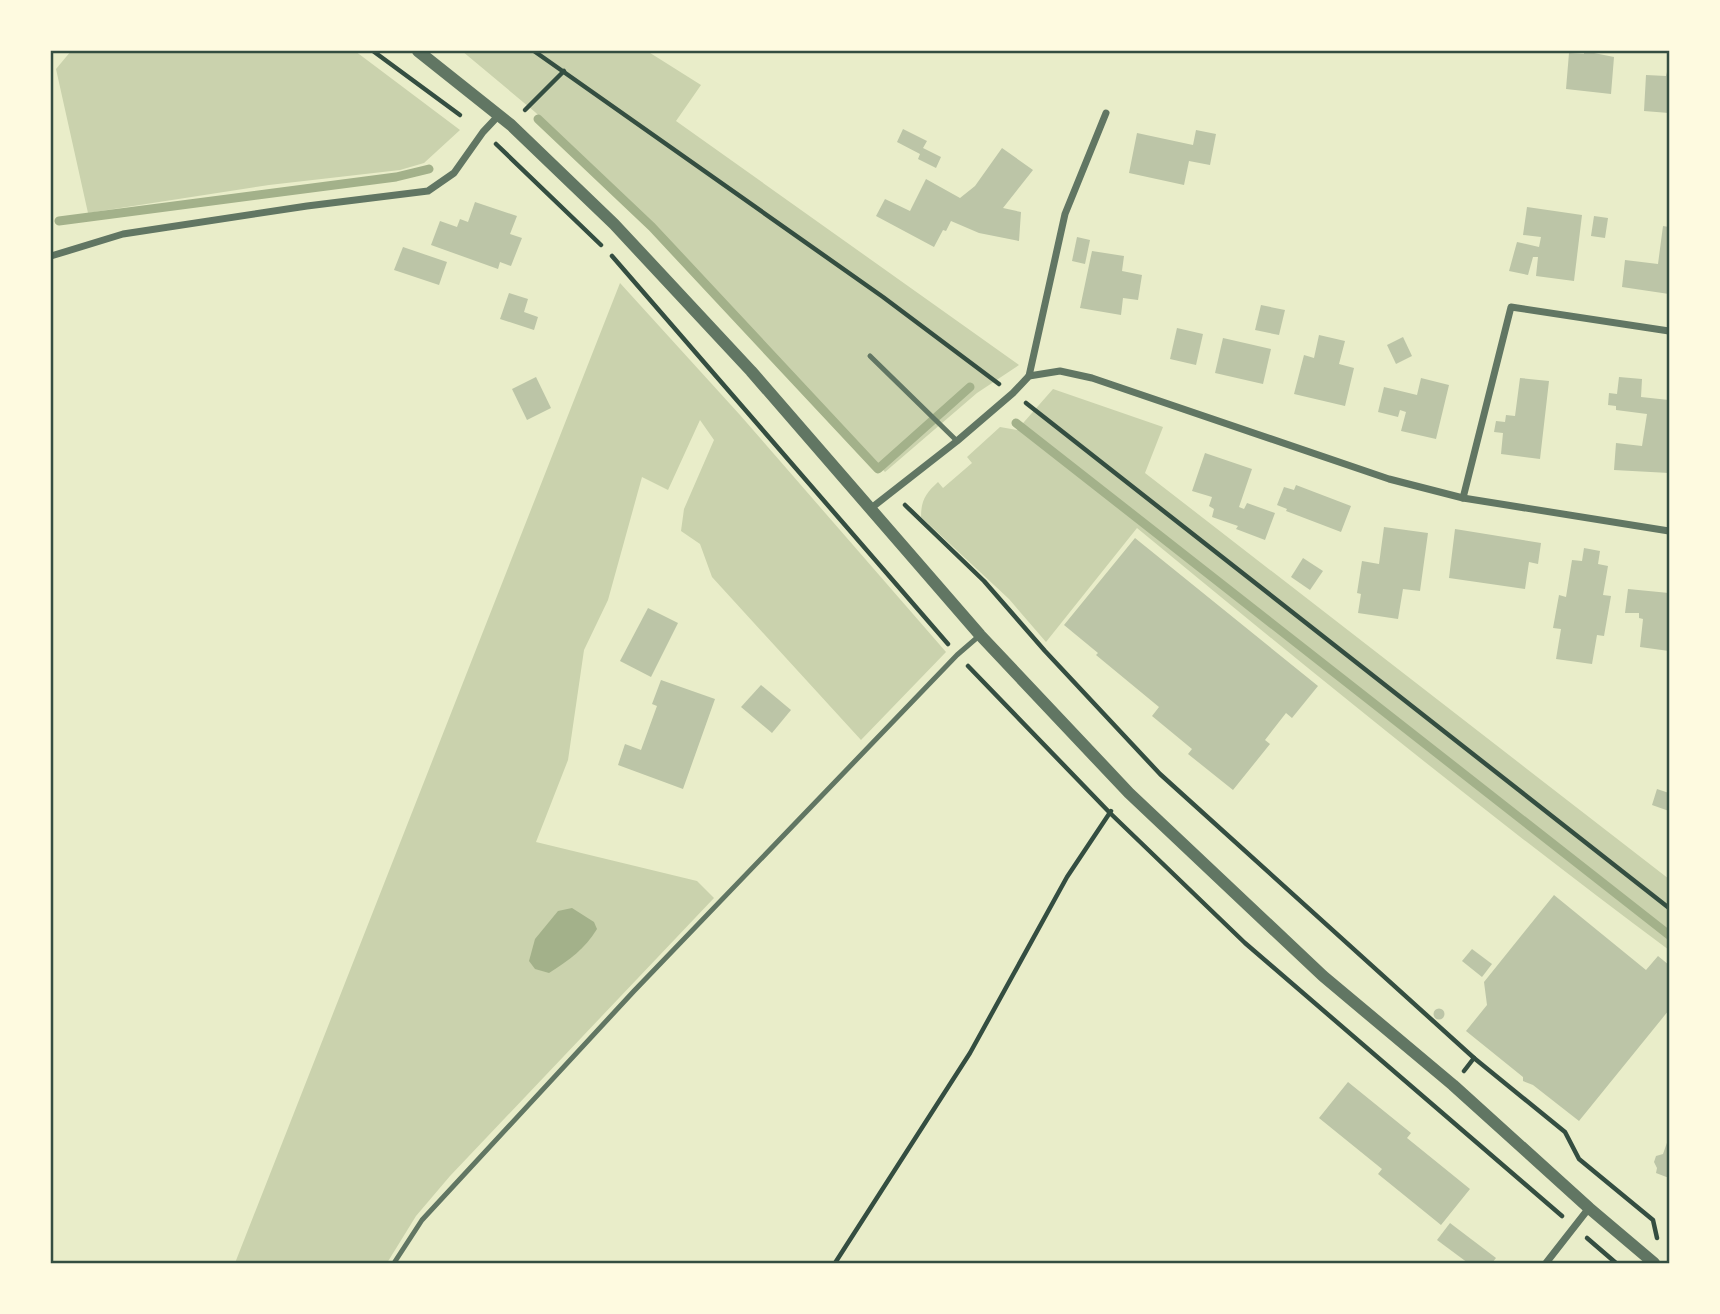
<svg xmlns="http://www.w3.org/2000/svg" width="1720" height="1314" font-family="'Varela Round',sans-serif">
  <rect width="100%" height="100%" fill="#e9edc9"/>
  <!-- green -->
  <g fill="#cad2ad">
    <path d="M 71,51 L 355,51 L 460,130 L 424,163 L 400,170 L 269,185 L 88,213 L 56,69 Z"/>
    <path d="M 462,51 L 647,51 L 701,85 L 676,121 L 1019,365 L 977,393 L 885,472 L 654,224 L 535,112 Z"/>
    <path d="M 620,283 L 740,415 L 946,652 L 861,740 L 712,577 L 700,544 L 681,531 L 684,509 L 714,440 L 700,420 L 668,490 L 642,477 L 608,600 L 584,650 L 568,760 L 536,842 L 697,881 L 714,898 L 450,1176 L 416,1216 L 387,1263 L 235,1263 Z"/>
    <path d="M 1053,389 L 1163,427 L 1145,473 L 1669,879 L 1669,950 C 1487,815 1312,672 1137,528 L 1046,642 L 1009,599 L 921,517 C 921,500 926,493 938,482 L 943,488 L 972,463 L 967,457 L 1000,427 L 1017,430 Z"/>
  </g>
  <!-- water -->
  <path fill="#a3b18a" d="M 572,908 L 594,922 L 597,929 C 585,949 569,960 549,973 L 535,969 L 529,961 L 535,939 L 558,911 Z"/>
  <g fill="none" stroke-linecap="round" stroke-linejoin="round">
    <!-- stream -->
    <g stroke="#a3b18a" stroke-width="9">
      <path d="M 538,119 L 652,227 L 878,469 L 970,387"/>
      <path d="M 59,221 L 396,177 L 429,169"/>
      <path d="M 1016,423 L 1669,935"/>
    </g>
  </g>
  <!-- building -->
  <g fill="#bcc5a7">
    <path d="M 1584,51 L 1614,57 L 1611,94 L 1566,89 L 1569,53 L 1584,54 Z"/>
    <path d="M 1667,72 L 1669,72 L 1669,113 L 1644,111 L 1646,75 L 1666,76 Z"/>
    <path d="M 903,129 L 927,141 L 923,148 L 941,157 L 936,168 L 918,159 L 920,154 L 897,142 Z"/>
    <path d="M 1196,130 L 1216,134 L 1210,165 L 1189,161 L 1184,185 L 1129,173 L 1137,133 L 1193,145 Z"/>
    <path d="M 1002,148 L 1033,170 L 1003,208 L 1021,212 L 1019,241 L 979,233 L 951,221 L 946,231 L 943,230 L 934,247 L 876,216 L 885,199 L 910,211 L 926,179 L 960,198 L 975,186 Z"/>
    <path d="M 475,202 L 517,216 L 510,234 L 522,238 L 511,266 L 500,262 L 498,269 L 431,245 L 440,221 L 457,227 L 460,219 L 468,222 Z"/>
    <path d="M 1527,207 L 1582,215 L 1574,281 L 1536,276 L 1538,257 L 1533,257 L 1528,275 L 1509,271 L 1517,242 L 1539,247 L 1541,237 L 1523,235 Z"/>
    <path d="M 1594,216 L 1608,218 L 1605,238 L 1591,236 Z"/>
    <path d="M 1663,226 L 1669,227 L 1669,294 L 1622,287 L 1625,260 L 1658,264 Z"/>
    <path d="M 1077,237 L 1090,240 L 1085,264 L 1072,261 Z"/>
    <path d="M 403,247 L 447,262 L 439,285 L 394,270 Z"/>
    <path d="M 1092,251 L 1124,256 L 1122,271 L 1142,275 L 1138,300 L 1123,298 L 1121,315 L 1080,308 Z"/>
    <path d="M 509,293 L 528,299 L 524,312 L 538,317 L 534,330 L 500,319 Z"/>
    <path d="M 1261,305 L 1285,310 L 1279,335 L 1255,330 Z"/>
    <path d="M 1177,328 L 1203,334 L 1196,365 L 1170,359 Z"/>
    <path d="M 1319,335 L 1345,341 L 1339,364 L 1354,368 L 1345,406 L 1294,394 L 1304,355 L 1314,358 Z"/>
    <path d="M 1403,337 L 1412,356 L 1396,364 L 1387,345 Z"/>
    <path d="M 1223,338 L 1271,349 L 1263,384 L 1215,373 Z"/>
    <path d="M 536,377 L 551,408 L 527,420 L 512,389 Z"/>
    <path d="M 1619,377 L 1642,379 L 1641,397 L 1669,400 L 1669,473 L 1614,470 L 1616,443 L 1642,446 L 1647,414 L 1616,410 L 1616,406 L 1608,405 L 1609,393 L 1617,394 Z"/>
    <path d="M 1421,378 L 1449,385 L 1436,439 L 1401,431 L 1406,412 L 1400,410 L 1398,417 L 1378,412 L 1384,387 L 1417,395 Z"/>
    <path d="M 1520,378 L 1549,381 L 1540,459 L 1501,454 L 1503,433 L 1494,432 L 1496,421 L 1505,422 L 1506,415 L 1515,416 Z"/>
    <path d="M 1205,453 L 1252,469 L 1239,507 L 1244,509 L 1247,503 L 1275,513 L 1265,540 L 1236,529 L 1238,526 L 1212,517 L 1214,509 L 1209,506 L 1212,497 L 1192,491 Z"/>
    <path d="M 1296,485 L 1351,506 L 1341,532 L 1286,511 L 1287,509 L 1277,505 L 1284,487 L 1294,490 Z"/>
    <path d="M 1384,527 L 1428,533 L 1420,591 L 1403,589 L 1398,619 L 1358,613 L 1361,594 L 1357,593 L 1362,561 L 1379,564 Z"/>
    <path d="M 1455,529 L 1541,543 L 1538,564 L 1529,562 L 1525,589 L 1449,578 Z"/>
    <path d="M 1135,538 L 1318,686 L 1292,718 L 1286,713 L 1265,740 L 1270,744 L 1233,790 L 1188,754 L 1192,749 L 1152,716 L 1159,707 L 1096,655 L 1098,653 L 1064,625 Z"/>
    <path d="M 1584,548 L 1600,551 L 1598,564 L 1608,566 L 1603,595 L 1611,596 L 1604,636 L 1597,635 L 1592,664 L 1556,659 L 1561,629 L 1553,628 L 1559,595 L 1566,597 L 1572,560 L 1582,561 Z"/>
    <path d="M 1303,558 L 1323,571 L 1310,590 L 1291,577 Z"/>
    <path d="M 1628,589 L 1669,593 L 1669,651 L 1640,647 L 1643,619 L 1639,618 L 1639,613 L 1625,613 Z"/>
    <path d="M 648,608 L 678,623 L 651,677 L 620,661 Z"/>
    <path d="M 661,680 L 715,699 L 683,789 L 618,765 L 625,744 L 641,750 L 657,706 L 652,704 Z"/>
    <path d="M 761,685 L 791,710 L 772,733 L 741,707 Z"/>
    <path d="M 1657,789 L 1669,793 L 1669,811 L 1652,805 Z"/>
    <path d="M 1554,895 L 1646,970 L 1658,956 L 1669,965 L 1669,1010 L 1579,1121 L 1533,1085 L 1523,1081 L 1523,1077 L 1466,1031 L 1487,1005 L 1484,982 Z"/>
    <path d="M 1472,949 L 1492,964 L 1482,977 L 1462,961 Z"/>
    <circle cx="1439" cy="1014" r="5.5"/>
    <path d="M 1348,1082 L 1411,1133 L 1407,1138 L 1470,1189 L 1441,1225 L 1378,1174 L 1382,1169 L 1319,1118 Z"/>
    <path d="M 1669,1137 L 1669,1178 L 1656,1173 L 1657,1168 L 1654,1162 L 1656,1156 L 1663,1154 Z"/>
    <path d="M 1450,1223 L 1496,1258 L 1492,1263 L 1468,1263 L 1437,1240 Z"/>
  </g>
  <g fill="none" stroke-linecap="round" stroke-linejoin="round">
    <!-- path -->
    <g stroke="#344e41" stroke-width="4.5">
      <path d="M 373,51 L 460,115"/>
      <path d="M 534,51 L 883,297 L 999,384"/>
      <path d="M 525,110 L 564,71"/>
      <path d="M 496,144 L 601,245"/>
      <path d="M 612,256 L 948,644"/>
      <path d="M 1026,403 L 1669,908"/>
      <path d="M 905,505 L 984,581 L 1045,651 L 1160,774 L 1474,1058 L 1464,1071"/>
      <path d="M 968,666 L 1110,813 L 1245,943 L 1562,1216"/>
      <path d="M 1474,1058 L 1565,1132 L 1579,1159 L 1653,1220 L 1657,1238"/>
      <path d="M 1587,1238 L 1616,1263"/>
      <path d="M 835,1263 L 970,1053 L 1067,877 L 1111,811"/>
    </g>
    <!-- service -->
    <g stroke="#617663" stroke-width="5">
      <path d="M 870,356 L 957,441"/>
      <path d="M 394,1263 L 422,1220 L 634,991 L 957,655 L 979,636"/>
    </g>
    <!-- minor -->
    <g stroke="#617663" stroke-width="7">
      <path d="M 51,256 L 123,234 L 307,206 L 428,191 L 454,173 L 483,132 L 499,115"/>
      <path d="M 1029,376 L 1065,214 L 1106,113"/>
      <path d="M 1463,498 L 1511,307 L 1669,331"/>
      <path d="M 870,509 L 957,441 L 1013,393 L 1029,376 L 1060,371 L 1092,378 L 1389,479 L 1463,498 L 1669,531"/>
      <path d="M 1546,1263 L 1589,1208"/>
    </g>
    <!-- tertiary -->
    <path stroke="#617663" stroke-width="12" d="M 418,51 L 511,125 L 614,224 L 751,371 L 980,635 L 1129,793 L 1323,976 L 1453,1085 L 1589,1208 L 1654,1263"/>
  </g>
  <!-- border -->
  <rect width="1720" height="1314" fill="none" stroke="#fefae0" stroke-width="105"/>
  <rect x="52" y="52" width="1616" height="1210" fill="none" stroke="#344e41" stroke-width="2.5"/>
</svg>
